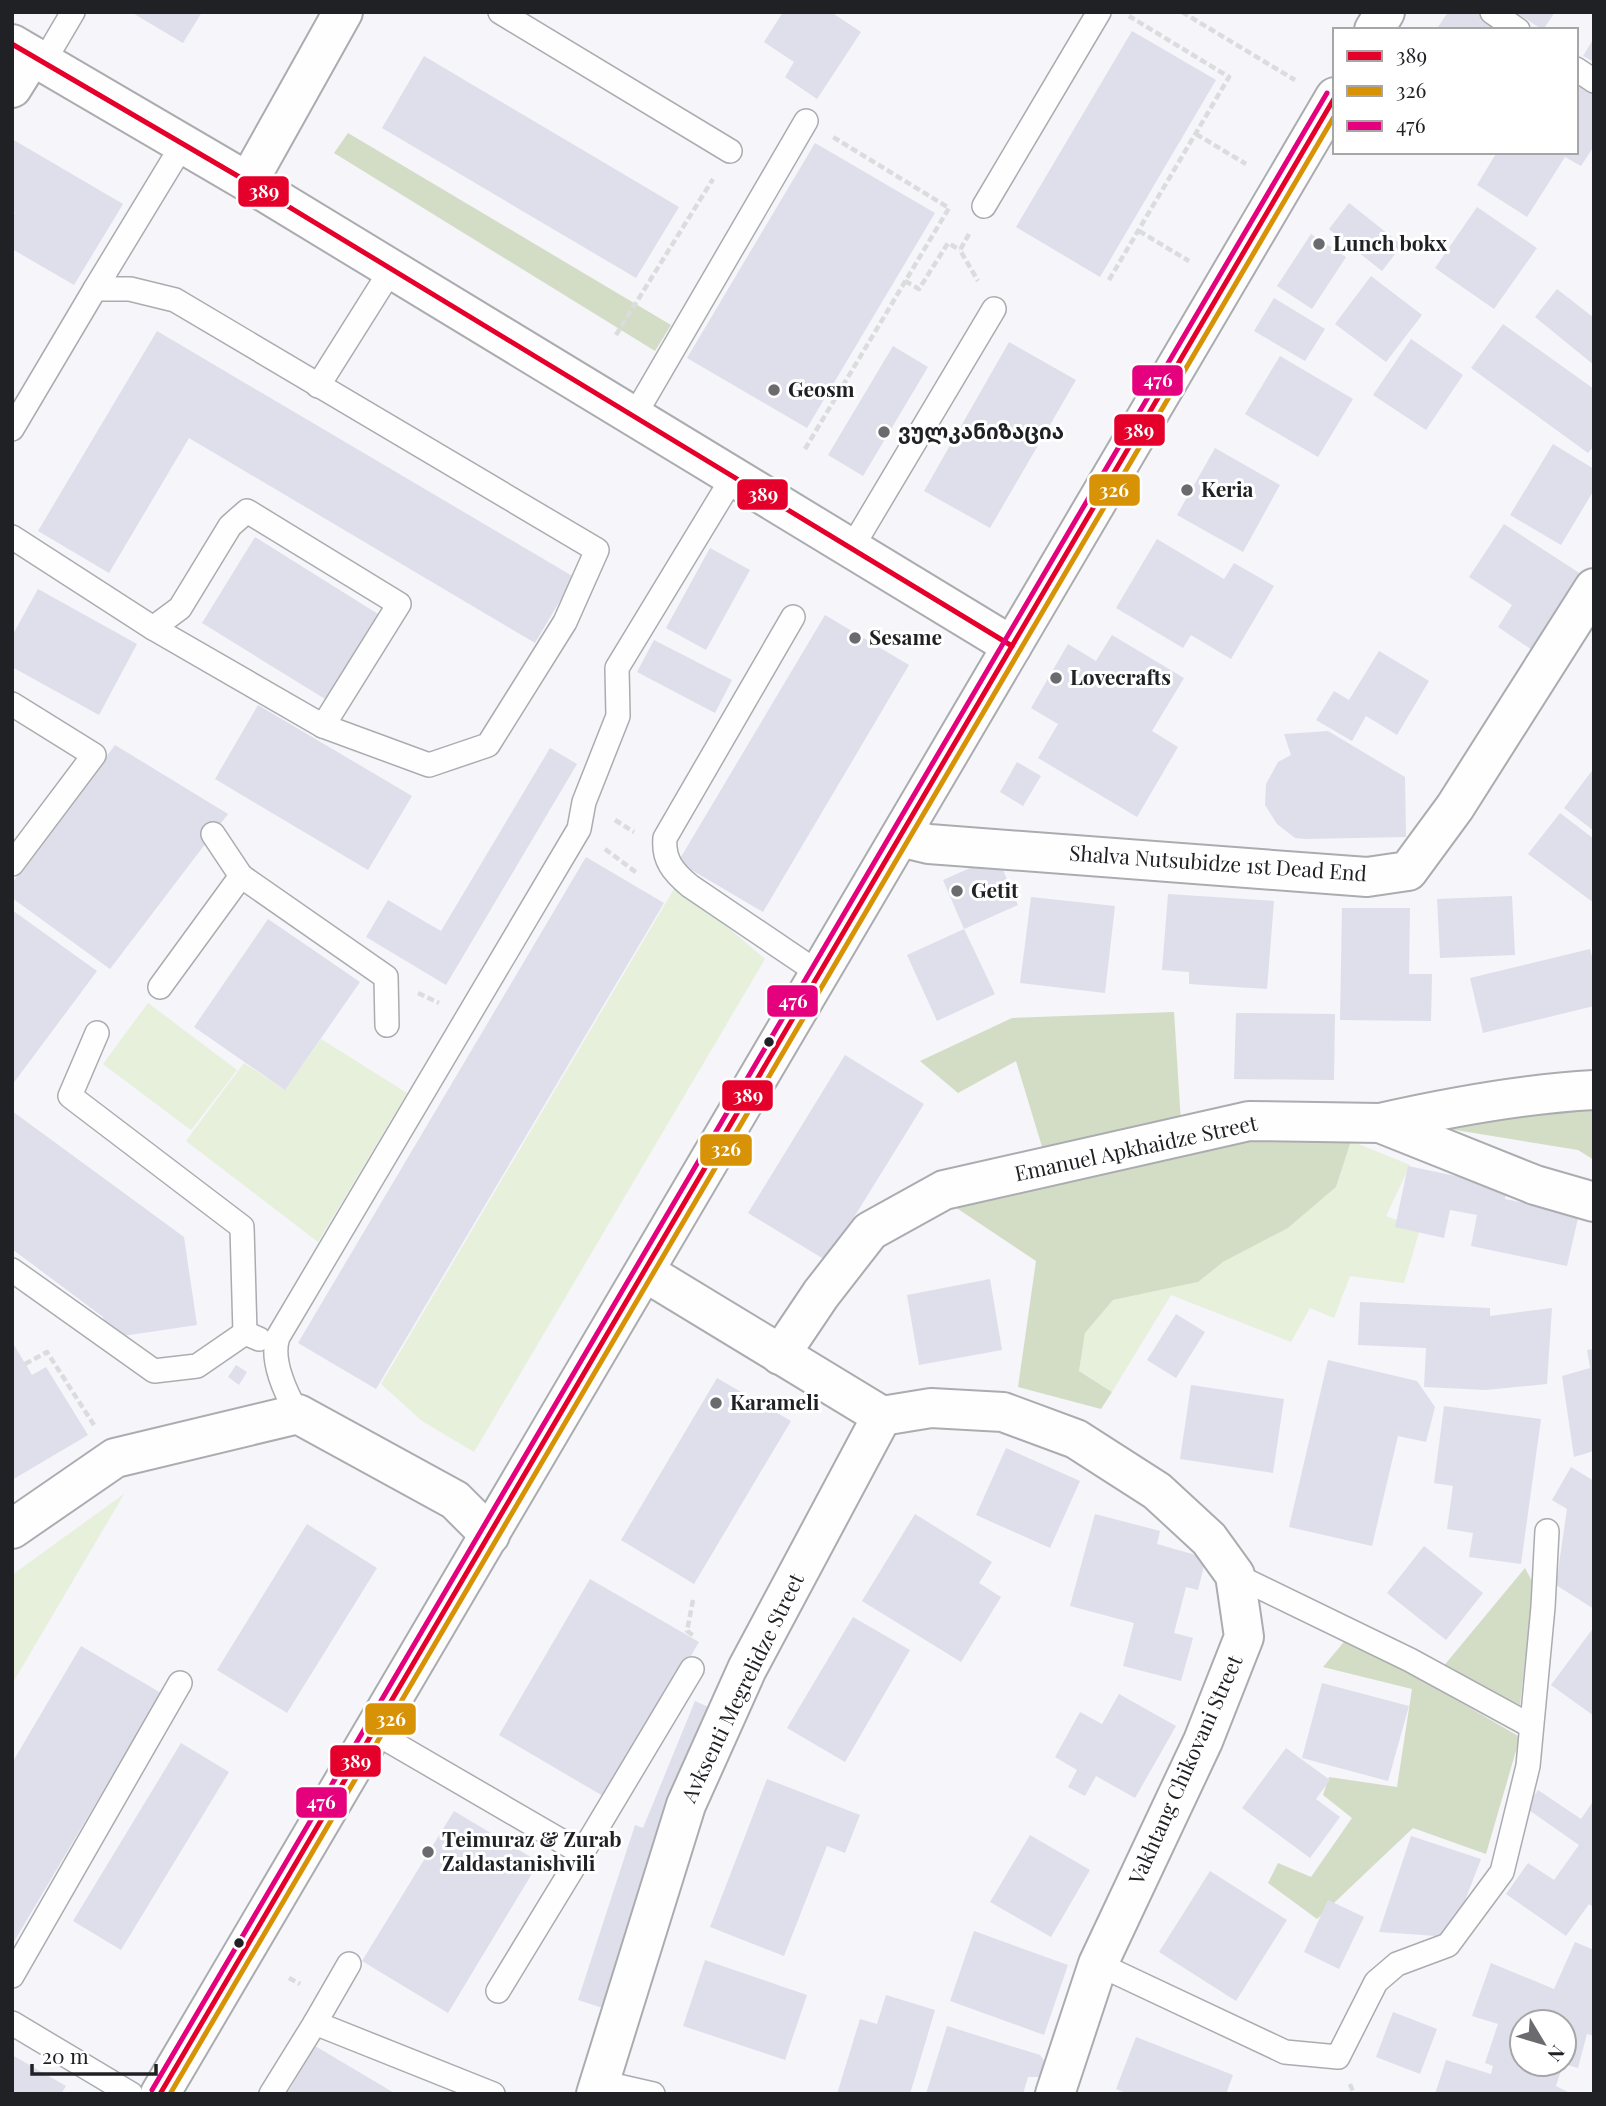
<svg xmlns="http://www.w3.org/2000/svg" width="1606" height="2106" font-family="'Playfair Display','Noto Sans Georgian',serif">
  <rect width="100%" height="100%" fill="#f5f5fa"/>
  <!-- green -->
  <g fill="#e6f0db">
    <path d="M 677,884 L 765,959 L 474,1452 L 422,1421 L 381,1384 Z"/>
    <path d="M 148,1003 L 237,1070 L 191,1130 L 103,1064 Z"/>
    <path d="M 321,1039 L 407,1093 L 318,1242 L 186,1141 L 244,1063 L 285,1090 Z"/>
    <path d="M 1351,1141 L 1410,1165 L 1386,1216 L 1420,1229 L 1404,1283 L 1350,1276 L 1334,1318 L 1310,1308 L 1291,1342 L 1171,1295 L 1112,1392 L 1079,1371 L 1085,1333 L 1113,1300 L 1198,1282 L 1223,1262 L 1288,1228 L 1336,1187 Z"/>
    <path d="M 124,1494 L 12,1684 L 12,1575 Z"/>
  </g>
  <!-- forest -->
  <g fill="#d3ddc6">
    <path d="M 348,133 L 671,325 L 655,351 L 334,153 Z"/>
    <path d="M 1174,1012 L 1181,1122 L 1043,1150 L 1016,1061 L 958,1093 L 920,1061 L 1012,1018 Z"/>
    <path d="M 1594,1101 L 1594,1160 L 1578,1150 L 1406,1122 Z"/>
    <path d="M 1258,1131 L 1351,1141 L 1336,1187 L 1288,1228 L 1223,1262 L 1198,1282 L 1113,1300 L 1085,1333 L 1079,1371 L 1112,1392 L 1101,1409 L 1018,1387 L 1036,1261 L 952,1205 Z"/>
    <path d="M 1525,1568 L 1534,1585 L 1520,1705 L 1442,1668 Z"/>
    <path d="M 1348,1637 L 1520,1737 L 1486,1854 L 1413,1828 L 1317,1919 L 1268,1883 L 1278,1863 L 1311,1877 L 1352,1818 L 1323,1795 L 1329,1777 L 1397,1787 L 1412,1689 L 1323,1667 Z"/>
  </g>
  <!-- building -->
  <g fill="#dedfeb">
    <path d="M 131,12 L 202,12 L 183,43 Z"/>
    <path d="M 783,12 L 831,12 L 861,32 L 817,99 L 785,77 L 794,62 L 764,42 Z"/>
    <path d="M 1448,12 L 1478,12 L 1506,30 L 1436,30 Z"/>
    <path d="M 1515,12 L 1555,12 L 1543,30 Z"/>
    <path d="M 1132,31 L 1216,80 L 1100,277 L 1016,227 Z"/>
    <path d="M 1594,38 L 1594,62 L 1583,56 Z"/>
    <path d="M 424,56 L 679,207 L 636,278 L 382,128 Z"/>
    <path d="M 1576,73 L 1594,84 L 1594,146 L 1581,166 L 1565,157 L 1527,217 L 1477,185 L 1497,152 L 1576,152 Z"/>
    <path d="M 12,139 L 123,204 L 74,285 L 12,249 L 12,217 L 15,213 L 12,211 Z"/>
    <path d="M 815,143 L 935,213 L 807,428 L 687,358 Z"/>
    <path d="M 1349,203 L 1402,245 L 1382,271 L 1329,229 Z"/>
    <path d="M 1477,207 L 1537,248 L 1494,309 L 1435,268 Z"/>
    <path d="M 1311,234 L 1346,257 L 1312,309 L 1277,286 Z"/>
    <path d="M 1371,276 L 1422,315 L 1386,362 L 1335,324 Z"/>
    <path d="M 1557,289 L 1594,318 L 1594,365 L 1535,317 Z"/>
    <path d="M 1274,298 L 1325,329 L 1305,361 L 1254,331 Z"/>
    <path d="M 1503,324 L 1594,389 L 1594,446 L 1588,453 L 1471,368 Z"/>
    <path d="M 157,331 L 574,577 L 535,643 L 189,438 L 109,573 L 38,531 Z"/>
    <path d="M 1411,339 L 1463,375 L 1426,430 L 1373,395 Z"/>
    <path d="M 1009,342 L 1076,380 L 990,528 L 924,491 Z"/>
    <path d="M 893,346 L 928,367 L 863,476 L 828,455 Z"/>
    <path d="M 1280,356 L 1353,399 L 1318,457 L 1245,414 Z"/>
    <path d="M 1553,444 L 1594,469 L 1594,490 L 1561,545 L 1510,515 Z"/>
    <path d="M 1215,448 L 1280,485 L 1243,552 L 1177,515 Z"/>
    <path d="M 1504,524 L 1587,578 L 1538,654 L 1498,627 L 1512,605 L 1469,577 Z"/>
    <path d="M 255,537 L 378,614 L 325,699 L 202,623 Z"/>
    <path d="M 1157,539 L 1224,579 L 1234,563 L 1274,586 L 1231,659 L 1191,635 L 1183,648 L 1116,608 Z"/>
    <path d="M 710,548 L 750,570 L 706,650 L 666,628 Z"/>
    <path d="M 38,589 L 137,644 L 99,715 L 12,667 L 12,636 Z"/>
    <path d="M 825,615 L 909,665 L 763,912 L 678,862 Z"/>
    <path d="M 1112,635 L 1184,678 L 1152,731 L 1178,747 L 1137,817 L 1038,758 L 1058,724 L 1031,708 L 1068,644 L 1096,661 Z"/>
    <path d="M 654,640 L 732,680 L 715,713 L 637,672 Z"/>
    <path d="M 1379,651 L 1429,681 L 1397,735 L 1366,716 L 1352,741 L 1316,720 L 1334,691 L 1349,700 Z"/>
    <path d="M 258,705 L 412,796 L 368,870 L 215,779 Z"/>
    <path d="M 1328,731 L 1405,777 L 1406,837 L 1305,839 L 1295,838 L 1277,824 L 1265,805 L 1266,784 L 1278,762 L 1291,755 L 1284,734 Z"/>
    <path d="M 115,745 L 228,814 L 110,969 L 12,898 L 12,883 Z"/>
    <path d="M 550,748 L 577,764 L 446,985 L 366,937 L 388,900 L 441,931 Z"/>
    <path d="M 1017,762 L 1041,776 L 1023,806 L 1000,792 Z"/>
    <path d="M 1594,768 L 1594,831 L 1564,808 Z"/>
    <path d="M 1560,813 L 1594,839 L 1594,903 L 1528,854 Z"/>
    <path d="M 997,856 L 1018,905 L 964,929 L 943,880 Z"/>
    <path d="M 586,857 L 664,903 L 376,1389 L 298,1343 Z"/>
    <path d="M 1168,894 L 1274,901 L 1267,989 L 1189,984 L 1189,972 L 1162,970 Z"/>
    <path d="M 1512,896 L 1515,955 L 1440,958 L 1437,899 Z"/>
    <path d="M 1031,897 L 1115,906 L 1105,993 L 1020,983 Z"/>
    <path d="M 1342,908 L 1410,908 L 1409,974 L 1432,974 L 1431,1021 L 1340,1020 Z"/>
    <path d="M 12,910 L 97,971 L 12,1085 Z"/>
    <path d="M 268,919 L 360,982 L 285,1090 L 194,1027 Z"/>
    <path d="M 964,929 L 995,994 L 937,1021 L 907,955 Z"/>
    <path d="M 1590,949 L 1594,964 L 1594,1006 L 1483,1033 L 1470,978 Z"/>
    <path d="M 1236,1013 L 1335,1014 L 1334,1080 L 1234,1079 Z"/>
    <path d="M 845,1055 L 924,1104 L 827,1261 L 748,1213 Z"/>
    <path d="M 12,1111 L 184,1237 L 197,1325 L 109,1338 L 103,1317 L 12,1249 Z"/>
    <path d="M 1408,1166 L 1508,1187 L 1505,1199 L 1579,1214 L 1567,1266 L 1471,1246 L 1477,1215 L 1450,1210 L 1444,1238 L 1395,1227 Z"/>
    <path d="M 990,1279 L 1002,1350 L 919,1365 L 907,1295 Z"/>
    <path d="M 1360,1302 L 1490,1308 L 1490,1316 L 1552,1308 L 1547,1384 L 1486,1390 L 1424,1387 L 1426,1348 L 1358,1345 Z"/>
    <path d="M 1176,1314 L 1205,1332 L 1176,1378 L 1147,1360 Z"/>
    <path d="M 14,1345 L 32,1375 L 46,1367 L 88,1435 L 12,1480 Z"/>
    <path d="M 1594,1349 L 1594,1451 L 1574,1457 L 1562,1376 L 1590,1368 L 1587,1350 Z"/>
    <path d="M 1328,1360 L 1417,1381 L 1435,1407 L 1426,1442 L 1398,1436 L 1372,1546 L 1289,1527 Z"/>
    <path d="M 236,1365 L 247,1372 L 239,1385 L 228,1377 Z"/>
    <path d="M 717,1378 L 791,1421 L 694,1584 L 621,1540 Z"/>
    <path d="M 1191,1385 L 1284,1399 L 1273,1473 L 1180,1459 Z"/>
    <path d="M 1444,1406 L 1541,1419 L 1521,1564 L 1469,1557 L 1473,1533 L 1447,1529 L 1453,1486 L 1434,1483 Z"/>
    <path d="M 1006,1448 L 1080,1481 L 1050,1548 L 976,1515 Z"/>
    <path d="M 1571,1467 L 1594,1481 L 1594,1609 L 1556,1585 L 1567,1509 L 1552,1500 Z"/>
    <path d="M 915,1514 L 992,1562 L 979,1583 L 1001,1597 L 961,1662 L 862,1601 Z"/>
    <path d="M 1095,1514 L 1160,1531 L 1157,1544 L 1206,1558 L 1198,1590 L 1186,1587 L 1174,1633 L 1193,1638 L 1181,1681 L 1123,1666 L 1134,1623 L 1070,1606 Z"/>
    <path d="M 307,1524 L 377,1568 L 287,1713 L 217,1670 Z"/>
    <path d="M 1424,1546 L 1483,1593 L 1446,1640 L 1387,1593 Z"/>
    <path d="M 590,1579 L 699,1642 L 608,1799 L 499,1735 Z"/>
    <path d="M 853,1617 L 910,1650 L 845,1762 L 787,1728 Z"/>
    <path d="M 1594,1627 L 1594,1716 L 1551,1685 Z"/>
    <path d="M 81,1646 L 161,1693 L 12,1945 L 12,1763 Z"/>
    <path d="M 1322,1683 L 1409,1706 L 1388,1781 L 1302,1758 Z"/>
    <path d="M 1119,1694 L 1176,1726 L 1135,1798 L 1096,1776 L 1085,1796 L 1068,1787 L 1077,1770 L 1055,1757 L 1080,1712 L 1102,1724 Z"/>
    <path d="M 695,1701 L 715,1710 L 606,2009 L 578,2000 L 635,1825 L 643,1828 Z"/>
    <path d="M 181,1743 L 229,1772 L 121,1950 L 73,1921 Z"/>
    <path d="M 1286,1748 L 1330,1780 L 1316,1799 L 1340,1817 L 1310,1858 L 1242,1808 Z"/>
    <path d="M 767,1779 L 860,1815 L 845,1853 L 827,1846 L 784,1956 L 710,1927 Z"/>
    <path d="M 1538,1790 L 1581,1819 L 1594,1800 L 1594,1908 L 1589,1904 L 1566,1936 L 1506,1894 L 1528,1863 L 1554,1880 L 1579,1845 L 1526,1808 Z"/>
    <path d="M 454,1811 L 539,1862 L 448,2013 L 362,1961 Z"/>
    <path d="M 1030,1835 L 1090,1870 L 1051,1937 L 990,1902 Z"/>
    <path d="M 1411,1836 L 1481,1859 L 1451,1937 L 1379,1932 Z"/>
    <path d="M 1210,1871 L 1287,1920 L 1236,2001 L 1159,1952 Z"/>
    <path d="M 1328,1900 L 1364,1917 L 1339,1969 L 1304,1952 Z"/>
    <path d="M 974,1931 L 1068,1965 L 1044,2035 L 950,2001 Z"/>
    <path d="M 1575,1942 L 1594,1950 L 1594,2036 L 1587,2034 L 1578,2068 L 1564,2064 L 1564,2022 L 1522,2022 L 1522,2064 L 1563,2064 L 1556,2086 L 1572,2094 L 1435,2094 L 1446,2060 L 1491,2074 L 1493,2066 L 1485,2063 L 1498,2024 L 1472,2016 L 1491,1963 L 1554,1989 Z"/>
    <path d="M 705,1960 L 807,1995 L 785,2060 L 683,2026 Z"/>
    <path d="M 886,1995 L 935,2010 L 910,2094 L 837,2094 L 860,2019 L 877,2024 Z"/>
    <path d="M 1393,2012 L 1437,2029 L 1420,2074 L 1376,2057 Z"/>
    <path d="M 947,2026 L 1040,2055 L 1046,2063 L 1043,2074 L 1038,2077 L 1028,2077 L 1023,2094 L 926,2094 Z"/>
    <path d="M 1136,2037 L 1233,2075 L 1226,2094 L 1128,2094 L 1116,2089 Z"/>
    <path d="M 315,2046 L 396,2094 L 287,2094 Z"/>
    <path d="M 12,2055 L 66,2086 L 61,2094 L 12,2094 Z"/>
  </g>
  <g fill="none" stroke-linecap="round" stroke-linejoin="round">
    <!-- lane casing -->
    <g stroke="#abacb0" stroke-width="26">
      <g id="lane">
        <path d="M 500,12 L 730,151"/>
        <path d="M 1492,12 L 1518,30"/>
        <path d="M 43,63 L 73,12"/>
        <path d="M 1576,69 L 1594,81"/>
        <path d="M 984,206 L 1099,12"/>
        <path d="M 95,289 L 183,144"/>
        <path d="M 318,386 L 391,270"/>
        <path d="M 633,418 L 806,121"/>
        <path d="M 12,429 L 95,289 L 130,289 L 175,300 L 597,550 L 565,622 L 488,745 L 429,765 L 323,726 L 399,604 L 247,511 L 230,526 L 180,608 L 153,628 L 12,537"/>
        <path d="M 851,549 L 994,309"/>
        <path d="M 793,617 L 665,838 C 663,860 673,872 690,886 L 820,974"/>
        <path d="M 153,628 L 323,726"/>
        <path d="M 12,704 L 94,755 L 12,864"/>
        <path d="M 213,834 L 241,876"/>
        <path d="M 160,987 L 241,876 L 386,977 L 387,1025"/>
        <path d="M 97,1033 L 70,1096 L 242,1227 L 245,1333"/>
        <path d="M 12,1270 L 154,1371 L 197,1366 L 245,1333 L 259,1339"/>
        <path d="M 298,1414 C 286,1394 270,1360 278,1337 L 579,829 L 584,802 L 618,716 L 617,668 L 733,477"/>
        <path d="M 1235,1575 L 1410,1660 L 1531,1726"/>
        <path d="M 374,1732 L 582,1853 L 692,1669"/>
        <path d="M 1098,1964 L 1285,2052 L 1338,2057 L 1376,1982 L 1397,1964 L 1448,1945 L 1502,1872 L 1528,1766 L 1543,1607 L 1547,1531"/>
        <path d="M 12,1976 L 180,1683"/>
        <path d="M 498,1991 L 582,1853"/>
        <path d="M 12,2023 L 131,2094"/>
        <path d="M 315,2023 L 349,1964"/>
        <path d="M 600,2082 L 653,2094"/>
        <path d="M 271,2094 L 315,2023 L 493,2094"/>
      </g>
    </g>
    <!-- street casing -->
    <g stroke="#abacb0" stroke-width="42">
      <g id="street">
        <path d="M 12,88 L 32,56"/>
        <path d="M 248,182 L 343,12"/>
        <path d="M 900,837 L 929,844 L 1367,877 L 1408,871 L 1455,807 L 1594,588"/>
        <path d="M 1380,1123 C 1451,1107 1521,1094 1594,1090"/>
        <path d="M 645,1272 L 882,1416 L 931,1408 L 1003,1412 L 1076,1439 L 1157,1491 L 1209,1539 L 1235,1575 L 1244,1637 L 1203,1741 L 1098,1964 L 1055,2094"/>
        <path d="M 780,1355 L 821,1294 L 870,1231 L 944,1190 L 1249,1121 L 1380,1123 L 1535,1185 L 1594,1202"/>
        <path d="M 12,1529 L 115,1458 L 298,1414 L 455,1500 L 490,1535"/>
        <path d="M 596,2094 L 686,1805 L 747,1669 L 882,1416"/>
      </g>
    </g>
    <!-- secondary casing -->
    <g stroke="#abacb0" stroke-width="42">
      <g id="secondary">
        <path d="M 1374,30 L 1385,12"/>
        <path d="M 12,44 L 248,182 L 1012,646"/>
        <path d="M 160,2094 L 1335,97"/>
      </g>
    </g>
    <!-- path -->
    <g stroke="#dbdcdd" stroke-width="4.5" stroke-dasharray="7 3.5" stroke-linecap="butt">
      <path d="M 1182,12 L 1295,80"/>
      <path d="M 1196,134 L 1246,164"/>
      <path d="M 1139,231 L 1189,261"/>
      <path d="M 969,234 L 960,250 L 978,281"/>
      <path d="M 1109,280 L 1229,77 L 1129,16"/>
      <path d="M 905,281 L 919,289 L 948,243 L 960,250"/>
      <path d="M 616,335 L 713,179"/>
      <path d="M 805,449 L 949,208 L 833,137"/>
      <path d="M 615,820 L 634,832"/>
      <path d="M 605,849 L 637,873"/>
      <path d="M 418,993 L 439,1003"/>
      <path d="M 25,1364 L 47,1352 L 94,1425"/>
      <path d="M 693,1600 L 687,1631 L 694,1636"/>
      <path d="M 289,1978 L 300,1984"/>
      <path d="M 1350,2084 L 1354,2094"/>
    </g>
    <!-- lane -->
    <use href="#lane" stroke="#fefefe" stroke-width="23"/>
    <!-- street -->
    <use href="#street" stroke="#fefefe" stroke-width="38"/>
    <!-- secondary -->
    <use href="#secondary" stroke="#fefefe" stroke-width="38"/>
    <!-- bus-1 casing -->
    <g stroke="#fff" stroke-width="10">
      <g id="bus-1">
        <path d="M 12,44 L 248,182 L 1012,646"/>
        <path d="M 160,2094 L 1335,97"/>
      </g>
    </g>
    <!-- bus-2 casing -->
    <g stroke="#fff" stroke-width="10">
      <path id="bus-2" d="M 170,2094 L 1335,115"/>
    </g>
    <!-- bus-3 casing -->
    <g stroke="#fff" stroke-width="10">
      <path id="bus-3" d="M 152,2090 L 1327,93"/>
    </g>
    <!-- bus-1 -->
    <use href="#bus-1" stroke="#e4002b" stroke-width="5"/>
    <!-- bus-2 -->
    <use href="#bus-2" stroke="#d79205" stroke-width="5"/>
    <!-- bus-3 -->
    <use href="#bus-3" stroke="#e5007d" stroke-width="5"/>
  </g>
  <!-- markers -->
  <g fill="#6b6b6f" stroke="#fff" stroke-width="2.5">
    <circle cx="1319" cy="244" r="7"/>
    <circle cx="774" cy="390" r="7"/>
    <circle cx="884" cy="432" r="7"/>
    <circle cx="1187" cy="490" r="7"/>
    <circle cx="855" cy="638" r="7"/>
    <circle cx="1056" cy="678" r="7"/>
    <circle cx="957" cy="891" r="7"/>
    <circle cx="716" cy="1403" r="7"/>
    <circle cx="428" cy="1852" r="7"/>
  </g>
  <g fill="#202124" stroke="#fff" stroke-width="2.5">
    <circle cx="769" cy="1042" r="6"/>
    <circle cx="239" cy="1943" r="6"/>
  </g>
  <g text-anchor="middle" stroke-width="6" stroke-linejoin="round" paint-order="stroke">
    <!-- poi labels -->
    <g font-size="21" font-weight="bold" fill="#202124" stroke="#fff" text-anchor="start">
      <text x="1333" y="251">Lunch bokx</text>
      <text x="788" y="397">Geosm</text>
      <text x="898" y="439">ვულკანიზაცია</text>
      <text x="1201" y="497">Keria</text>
      <text x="869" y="645">Sesame</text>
      <text x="1070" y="685">Lovecrafts</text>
      <text x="971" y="898">Getit</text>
      <text x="730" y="1410">Karameli</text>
      <text x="442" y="1847">Teimuraz &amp; Zurab<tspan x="442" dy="24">Zaldastanishvili</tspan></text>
    </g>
    <!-- street labels -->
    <g font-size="21" fill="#202124" stroke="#fff">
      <text transform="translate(1218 864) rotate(4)" y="7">Shalva Nutsubidze 1st Dead End</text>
      <text transform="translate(1136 1149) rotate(-12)" y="7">Emanuel Apkhaidze Street</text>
      <text transform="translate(743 1688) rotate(-64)" y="7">Avksenti Megrelidze Street</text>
      <text transform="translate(1186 1770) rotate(-66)" y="7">Vakhtang Chikovani Street</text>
    </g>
  </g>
  <g stroke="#fff" stroke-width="2.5">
    <rect x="237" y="175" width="53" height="33" rx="7" fill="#e4002b"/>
    <rect x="1131" y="364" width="53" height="33" rx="7" fill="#e5007d"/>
    <rect x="1113" y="413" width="53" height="34" rx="7" fill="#e4002b"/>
    <rect x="1088" y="473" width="53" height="34" rx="7" fill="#d79205"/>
    <rect x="736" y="478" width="53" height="33" rx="7" fill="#e4002b"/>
    <rect x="766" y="984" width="53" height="34" rx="7" fill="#e5007d"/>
    <rect x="721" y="1079" width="53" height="33" rx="7" fill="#e4002b"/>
    <rect x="699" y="1133" width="54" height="34" rx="7" fill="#d79205"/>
    <rect x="364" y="1702" width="53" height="34" rx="7" fill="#d79205"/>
    <rect x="329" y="1744" width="53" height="34" rx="7" fill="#e4002b"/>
    <rect x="295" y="1786" width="53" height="33" rx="7" fill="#e5007d"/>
  </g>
  <g font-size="19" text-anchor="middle" font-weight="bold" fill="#fff">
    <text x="264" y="198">389</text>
    <text x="1158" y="387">476</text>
    <text x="1139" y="437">389</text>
    <text x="1114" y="497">326</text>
    <text x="763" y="501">389</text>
    <text x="793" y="1008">476</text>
    <text x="748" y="1102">389</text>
    <text x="726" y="1156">326</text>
    <text x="391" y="1726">326</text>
    <text x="356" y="1768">389</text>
    <text x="321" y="1809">476</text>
  </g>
  <!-- border -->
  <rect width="1606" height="2106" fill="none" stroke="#202124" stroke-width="28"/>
  <!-- legend -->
  <rect x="1333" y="28" width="245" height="126" fill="#ffffff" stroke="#a6a6a7" stroke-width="2"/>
  <rect x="1347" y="51" width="35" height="10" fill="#e4002b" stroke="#a6a6a7" stroke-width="2"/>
  <text x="1396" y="63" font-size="21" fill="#202124">389</text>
  <rect x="1347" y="86" width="35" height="10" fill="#d79205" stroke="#a6a6a7" stroke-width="2"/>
  <text x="1396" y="98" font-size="21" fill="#202124">326</text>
  <rect x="1347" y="121" width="35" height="10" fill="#e5007d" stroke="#a6a6a7" stroke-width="2"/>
  <text x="1396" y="133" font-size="21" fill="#202124">476</text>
  <!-- north arrow -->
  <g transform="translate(1543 2043) rotate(128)"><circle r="33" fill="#ffffff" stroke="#a6a6a7" stroke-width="2"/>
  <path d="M0-5L12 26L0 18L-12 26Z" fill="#6b6b6f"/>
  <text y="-10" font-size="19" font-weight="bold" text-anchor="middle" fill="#202124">N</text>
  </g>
  <!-- scale -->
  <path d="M32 2064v10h124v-10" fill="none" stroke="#202124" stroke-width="3.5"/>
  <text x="42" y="2064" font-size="21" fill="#202124" stroke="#ffffff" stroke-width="5" paint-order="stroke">20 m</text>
</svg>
